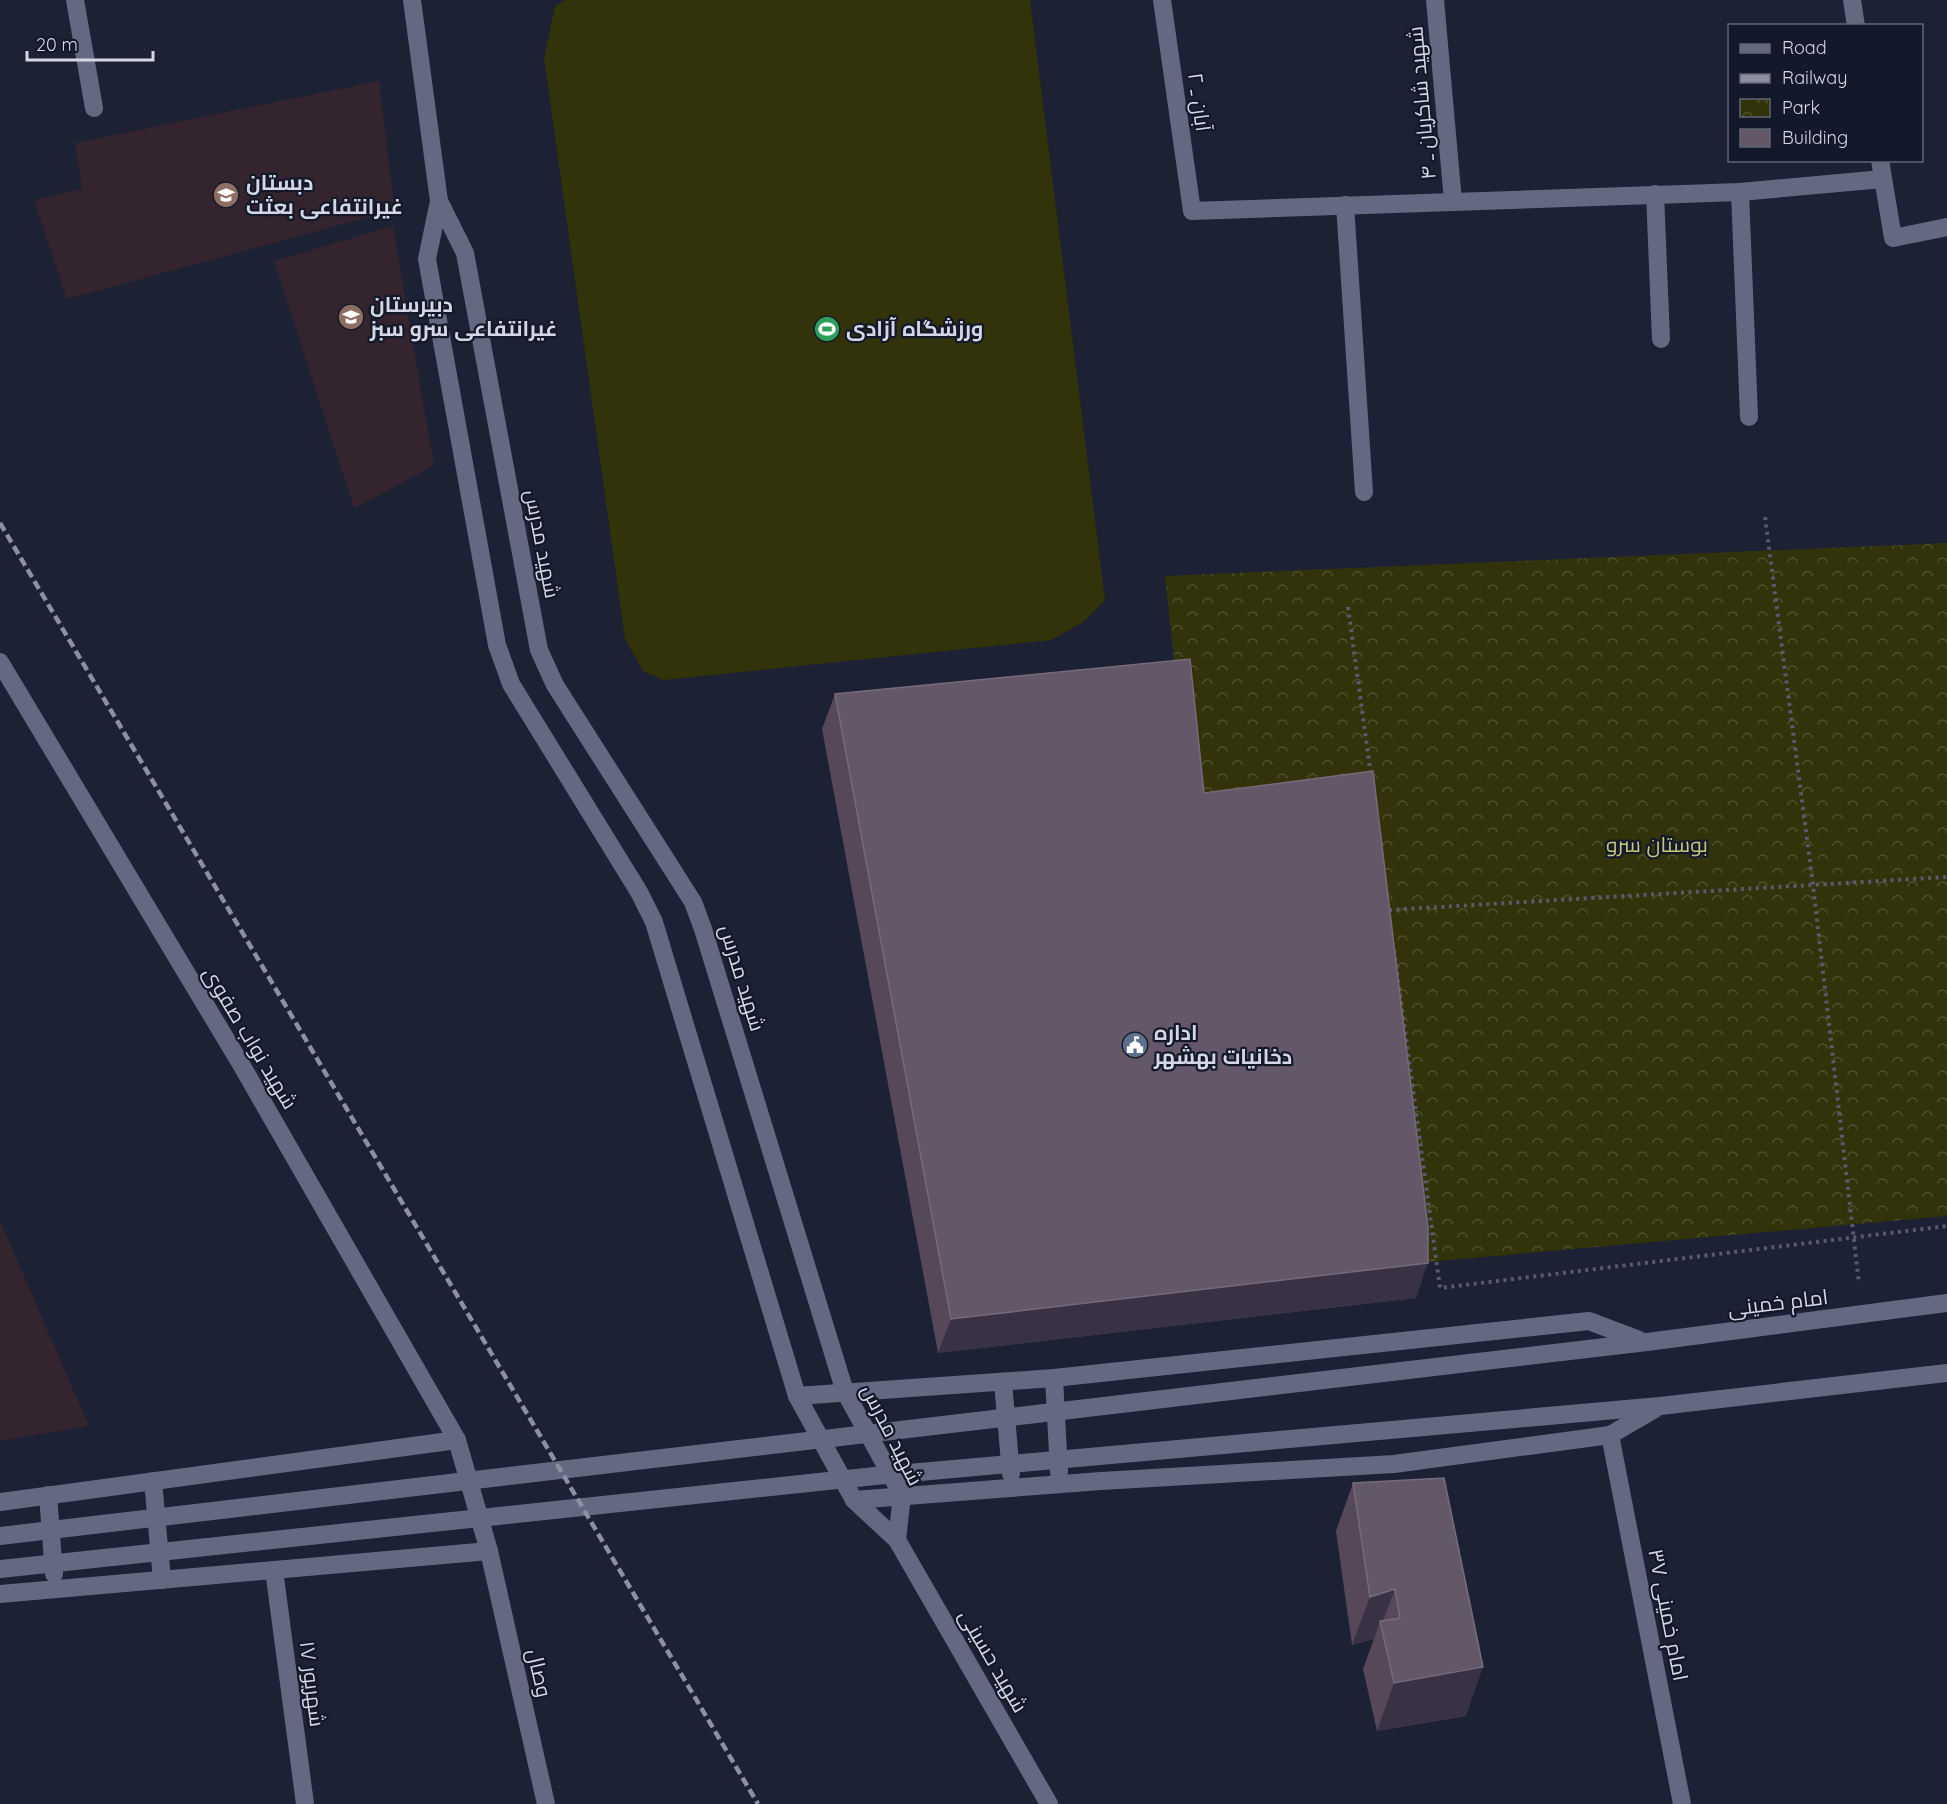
<svg xmlns="http://www.w3.org/2000/svg" width="1947" height="1804" font-family="Quicksand,Cairo,sans-serif">
  <defs>
    <pattern id="park-crowns" width="20" height="18" patternUnits="userSpaceOnUse" patternTransform="scale(1.5)"><rect width="20" height="18" fill="#32330a"/><path d="M2 6a3 3 0 1 1 6 0M12 15a3 3 0 1 1 6 0" fill="none" stroke="#4f502e"/></pattern>
  </defs>
  <rect width="100%" height="100%" fill="#1c2134"/>
  <!-- education -->
  <g fill="#34242d">
    <path d="M 379,81 L 395,210 L 67,299 L 34,200 L 82,189 L 75,143 Z"/>
    <path d="M 393,226 L 434,466 L 354,508 L 274,261 Z"/>
    <path d="M 0,1221 L 89,1426 L 0,1441 Z"/>
  </g>
  <!-- park -->
  <path fill="url(#park-crowns)" d="M 1947,543 L 1947,1216 L 1415,1263 L 1192,827 L 1165,576 Z"/>
  <!-- garden -->
  <path fill="#32330a" d="M 565,0 L 1030,0 L 1105,600 L 1082,623 L 1051,640 L 664,680 L 643,671 L 625,639 L 544,58 L 555,7 Z"/>
  <g fill="none" stroke-linecap="round" stroke-linejoin="round">
    <!-- path -->
    <g stroke="#575b6d" stroke-width="4" stroke-dasharray="3 4.5" stroke-linecap="butt">
      <path d="M 1765,517 L 1813,885 L 1859,1284"/>
      <path d="M 1348,607 L 1371,776"/>
      <path d="M 1389,910 L 1947,877"/>
      <path d="M 1394,950 L 1440,1288 L 1947,1226"/>
    </g>
    <!-- street -->
    <g stroke="#626980" stroke-width="18">
      <path d="M 75,0 L 94,108"/>
      <path d="M 1162,0 L 1192,211 L 1740,192 L 1883,179"/>
      <path d="M 1435,0 L 1453,201"/>
      <path d="M 1852,0 L 1856,26"/>
      <path d="M 1880,160 L 1893,238 L 1947,227"/>
      <path d="M 1740,192 L 1749,417"/>
      <path d="M 1655,194 L 1661,339"/>
      <path d="M 1345,205 L 1364,492"/>
      <path d="M 1610,1435 L 1682,1804"/>
      <path d="M 489,1551 L 546,1804"/>
      <path d="M 274,1570 L 305,1804"/>
    </g>
    <!-- secondary -->
    <g stroke="#626980" stroke-width="18">
      <path d="M 412,0 L 439,201 L 465,253 L 539,650 L 555,685 L 693,902 L 703,929 L 845,1392 L 902,1495 L 897,1540"/>
      <path d="M 439,201 L 427,259 L 497,645 L 511,684 L 639,892 L 654,922 L 797,1396 L 854,1500 L 897,1540 L 1049,1804"/>
      <path d="M 0,662 L 242,1066 L 457,1440 L 489,1551 L 0,1594"/>
      <path d="M 1054,1378 L 1059,1472"/>
      <path d="M 1003,1382 L 1011,1474"/>
      <path d="M 797,1396 L 1054,1378 L 1589,1321 L 1639,1340"/>
      <path d="M 153,1481 L 162,1580"/>
      <path d="M 48,1495 L 54,1574"/>
      <path d="M 854,1500 L 1101,1481 L 1394,1464 L 1610,1435 L 1655,1409"/>
      <path d="M 0,1502 L 457,1440"/>
      <path d="M 0,1536 L 1647,1342 L 1947,1303"/>
      <path d="M 0,1569 L 875,1476 L 1660,1406 L 1947,1373"/>
    </g>
    <!-- rail -->
    <path stroke="#8c90a0" stroke-width="4.5" stroke-dasharray="9 4.5" stroke-linecap="butt" d="M 0,523 L 758,1804"/>
  </g>
  <!-- wall -->
  <g fill="#564759">
    <path d="M 835,694 L 1204,793 L 1416,1298 L 938,1353 L 822,729 Z"/>
    <path d="M 1353,1483 L 1466,1716 L 1377,1731 L 1363,1669 L 1374,1639 L 1352,1645 L 1336,1531 Z"/>
  </g>
  <!-- shaded-wall -->
  <g fill="#393144">
    <path d="M 1428,1263 L 1416,1298 L 938,1353 L 951,1319 Z"/>
    <path d="M 1395,1589 L 1381,1626 L 1380,1621 L 1374,1639 L 1352,1645 L 1370,1597 Z"/>
    <path d="M 1483,1667 L 1466,1716 L 1377,1731 L 1394,1683 Z"/>
  </g>
  <!-- building -->
  <g fill="#635768" stroke="#756b7b" stroke-width="1.5">
    <path d="M 1190,659 L 1204,793 L 1373,771 L 1428,1228 L 1428,1263 L 951,1319 L 835,694 Z"/>
    <path d="M 1444,1478 L 1483,1667 L 1394,1683 L 1380,1621 L 1400,1618 L 1395,1589 L 1370,1597 L 1353,1483 Z"/>
  </g>
  <!-- icons -->
  <defs>
    <g id="school-disc" transform="scale(1.35)"><circle r="9.5" fill="#8d6e63" stroke="#13182a"/><path d="M0-5L7-2L0 1L-7-2ZM-4 1L0 2.5L4 1V4Q0 6-4 4Z" fill="#fff"/></g>
    <g id="stadium-disc" transform="scale(1.35)"><circle r="9.5" fill="#2e9e5b" stroke="#13182a"/><path d="M0-5a6.5 5 0 1 0 0 10a6.5 5 0 1 0 0-10ZM-3.5-1.8h7v3.6h-7Z" fill="#fff"/></g>
    <g id="civic-disc" transform="scale(1.35)"><circle r="9.5" fill="#5c6f8a" stroke="#13182a"/><path d="M-.6-6.5H3V-4.5H.6V-3L4-1V1h2V6H-6V1h2V-1L-.6-3ZM-1.2 2.5V6h2.4V2.5Z" fill="#fff"/></g>
  </defs>
  <g fill-rule="evenodd">
    <use href="#school-disc" x="226" y="195"/>
    <use href="#school-disc" x="351" y="317"/>
    <use href="#stadium-disc" x="827" y="329"/>
    <use href="#civic-disc" x="1135" y="1045"/>
  </g>
  <g text-anchor="middle" stroke-width="4.5" stroke-linejoin="round" paint-order="stroke">
    <!-- street labels -->
    <g font-size="21" fill="#d4d8e5" stroke="#13182a">
      <text transform="translate(1199 102) rotate(82)" y="7">آبان ـ ۲</text>
      <text transform="translate(1422 103) rotate(-95)" y="7">شهید شاکریان ـ ۴</text>
      <text transform="translate(542 544) rotate(79)" y="7">شهید مدرس</text>
      <text transform="translate(742 978) rotate(73)" y="7">شهید مدرس</text>
      <text transform="translate(250 1038) rotate(59)" y="7">شهید نواب صفوی</text>
      <text transform="translate(1778 1303) rotate(-7)" y="7">امام خمینی</text>
      <text transform="translate(892 1435) rotate(63)" y="7">شهید مدرس</text>
      <text transform="translate(1668 1615) rotate(79)" y="7">امام خمینی ۳۷</text>
      <text transform="translate(993 1661) rotate(60)" y="7">شهید حسینی</text>
      <text transform="translate(539 1673) rotate(77)" y="7">وصال</text>
      <text transform="translate(312 1684) rotate(83)" y="7">۱۷ شهریور</text>
    </g>
    <!-- poi labels -->
    <g font-size="21" font-weight="bold" fill="#d4d8e5" stroke="#13182a" text-anchor="start">
      <text x="246" y="190">دبستان<tspan x="246" dy="24">غیرانتفاعی بعثت</tspan></text>
      <text x="370" y="312">دبیرستان<tspan x="370" dy="24">غیرانتفاعی سرو سبز</tspan></text>
      <text x="846" y="336">ورزشگاه آزادی</text>
      <text x="1154" y="1040">اداره<tspan x="1154" dy="24">دخانیات بهشهر</tspan></text>
    </g>
    <!-- park labels -->
    <g font-size="21" fill="#c5c876" stroke="#13182a">
      <text x="1657" y="852">بوستان سرو</text>
    </g>
  </g>
  <!-- legend -->
  <rect x="1728" y="24" width="195" height="138" fill="#13182a" stroke="#606575" stroke-width="1.5"/>
  <rect x="1740" y="44" width="30" height="9" fill="#626980" stroke="#606575" stroke-width="1.5"/>
  <text x="1782" y="54" font-size="18" fill="#d4d8e5">Road</text>
  <rect x="1740" y="74" width="30" height="9" fill="#8c90a0" stroke="#606575" stroke-width="1.5"/>
  <text x="1782" y="84" font-size="18" fill="#d4d8e5">Railway</text>
  <rect x="1740" y="99" width="30" height="18" fill="url(#park-crowns)" stroke="#606575" stroke-width="1.5"/>
  <text x="1782" y="114" font-size="18" fill="#d4d8e5">Park</text>
  <rect x="1740" y="129" width="30" height="18" fill="#635768" stroke="#606575" stroke-width="1.5"/>
  <text x="1782" y="144" font-size="18" fill="#d4d8e5">Building</text>
  <!-- scale -->
  <path d="M27 51v9h126v-9" fill="none" stroke="#d4d8e5" stroke-width="3"/>
  <text x="36" y="51" font-size="18" fill="#d4d8e5" stroke="#13182a" stroke-width="4.5" paint-order="stroke">20 m</text>
</svg>
